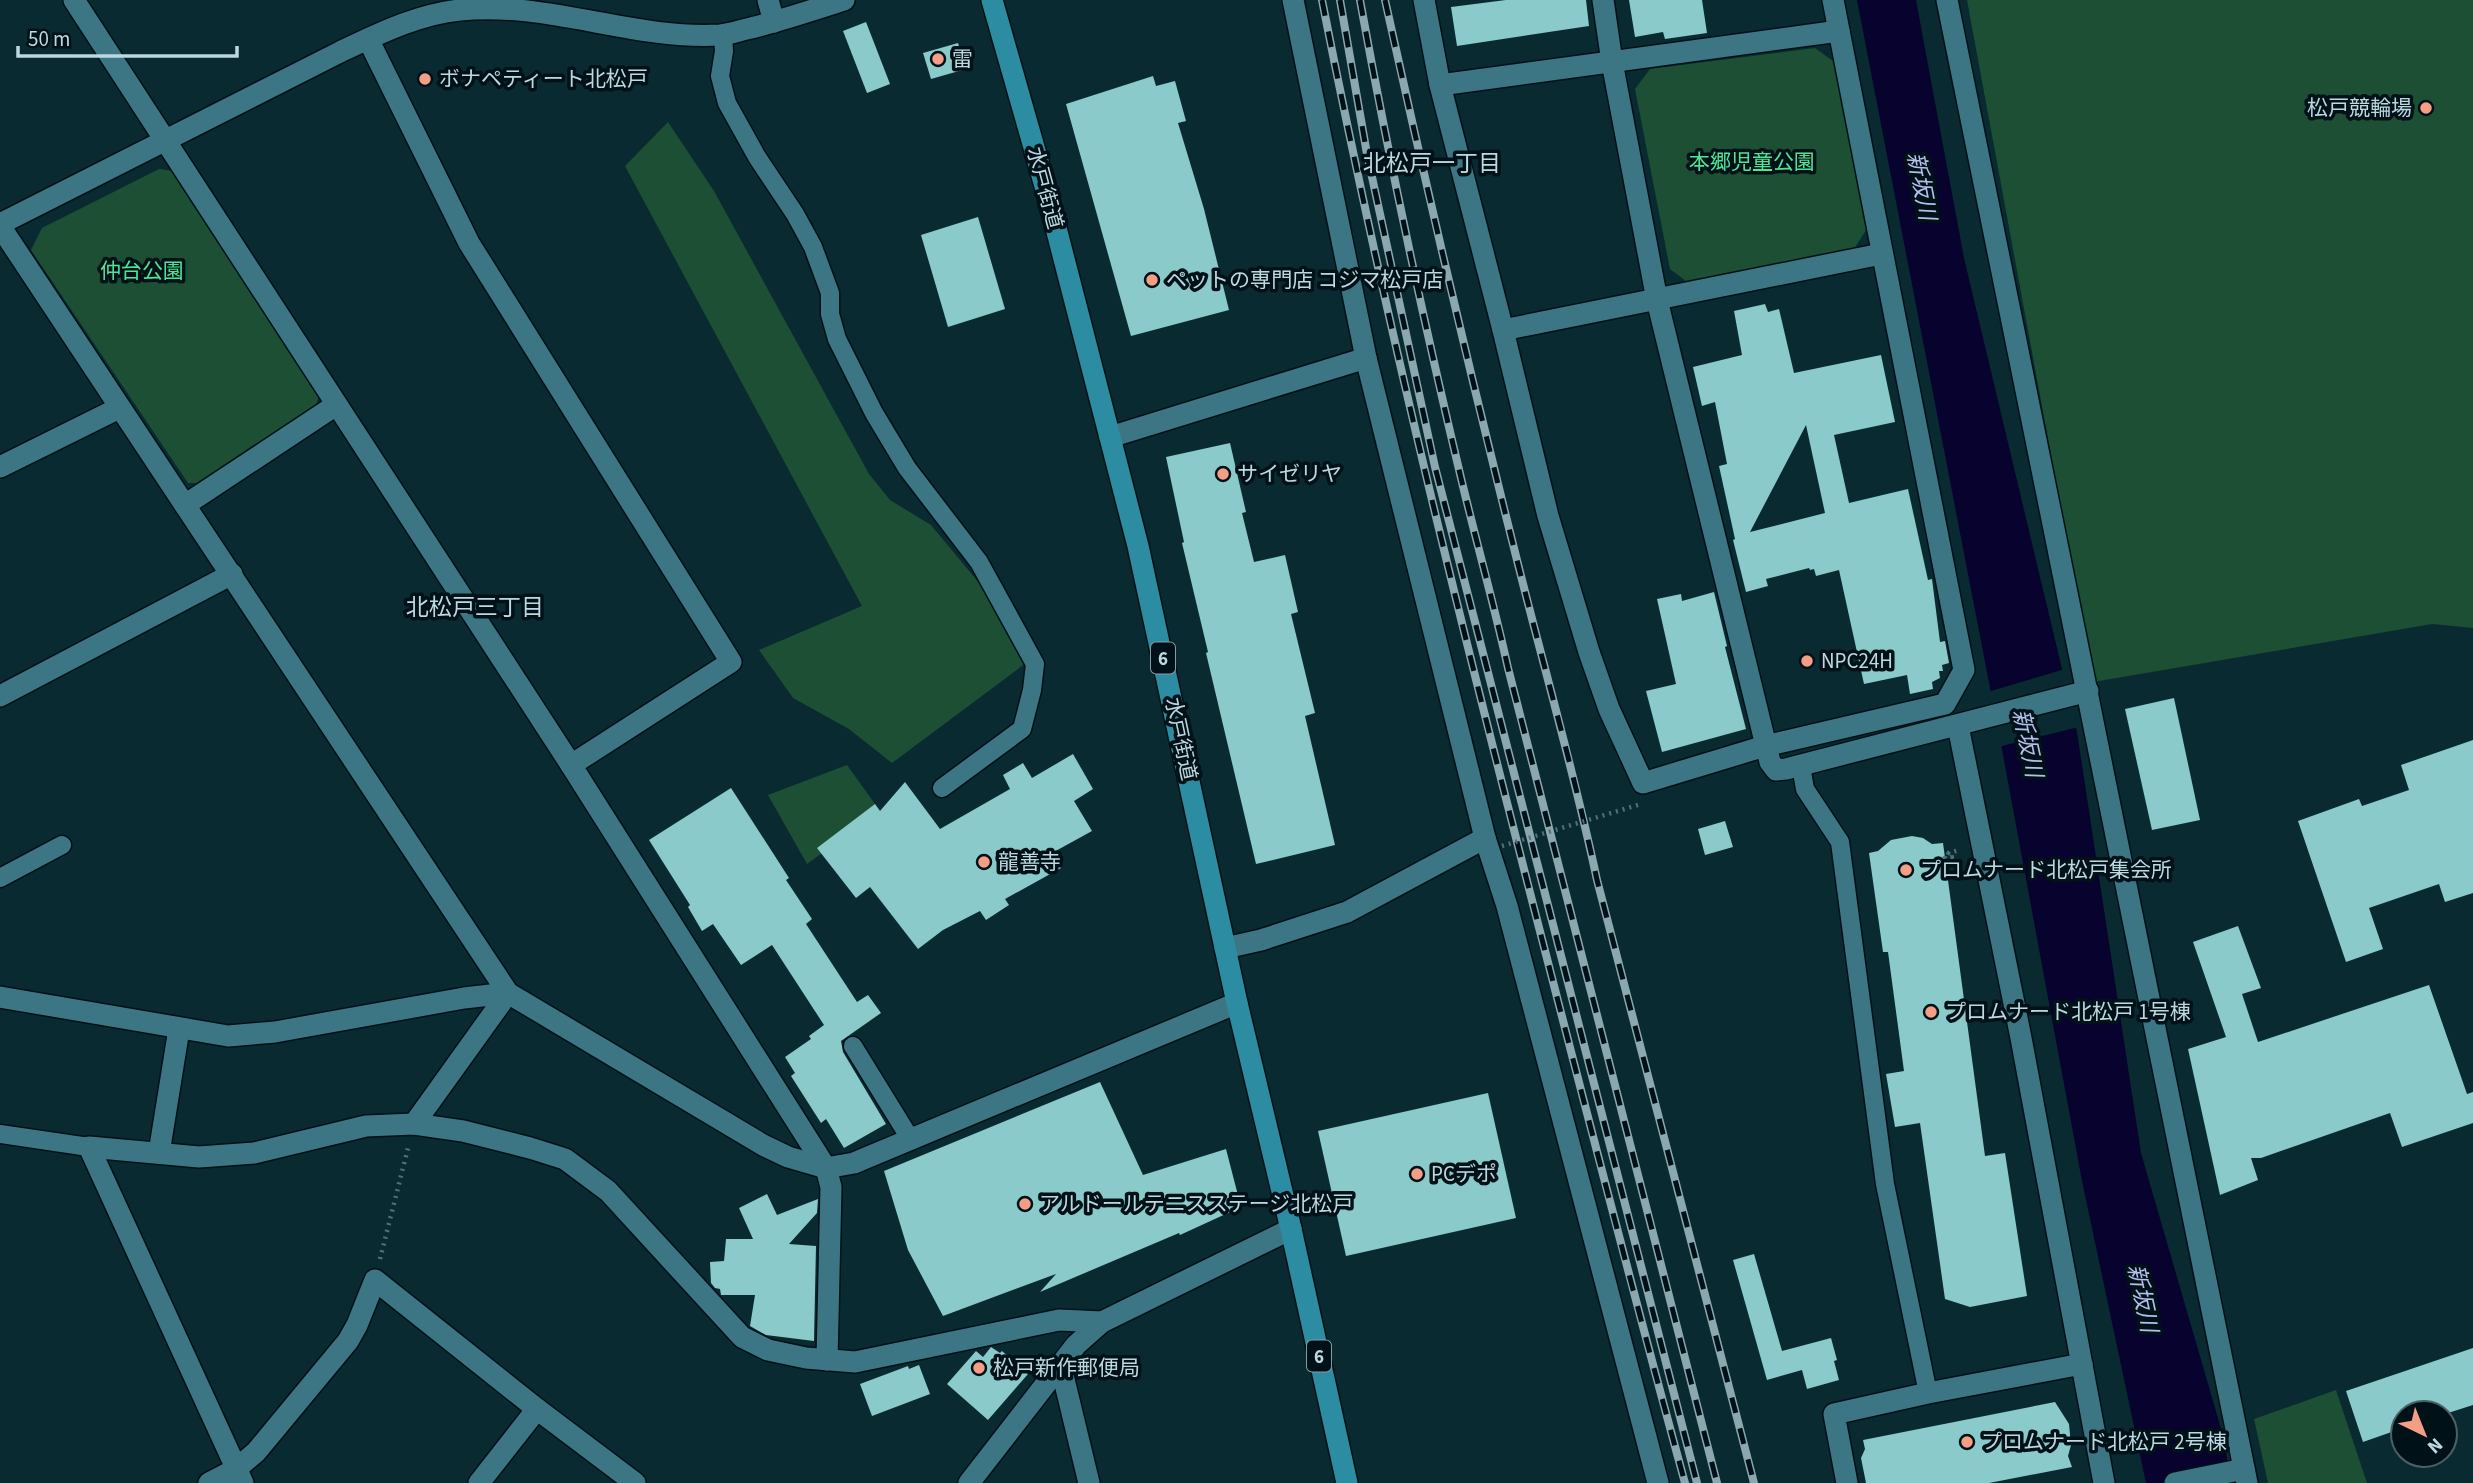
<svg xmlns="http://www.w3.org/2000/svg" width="2473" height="1483" font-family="'Source Sans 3','Noto Sans JP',sans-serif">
  <rect width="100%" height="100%" fill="#0a2a31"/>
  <!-- green -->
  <g fill="#1d4f34">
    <path d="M 1967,0 L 2473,0 L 2473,628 L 2432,624 L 2093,682 Z"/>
    <path d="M 1815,48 L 1837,64 L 1868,227 L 1854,249 L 1686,281 L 1670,269 L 1635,89 L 1650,69 Z"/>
    <path d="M 668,122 L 714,191 L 869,474 L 890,500 L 931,525 L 1038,654 L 892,763 L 849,729 L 793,698 L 759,650 L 862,606 L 625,166 Z"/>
    <path d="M 159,169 L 173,171 L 320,392 L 316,406 L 204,483 L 188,483 L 31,250 L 42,228 Z"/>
    <path d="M 847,765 L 880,811 L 807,864 L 768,795 Z"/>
    <path d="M 2336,1390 L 2367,1483 L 2268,1483 L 2254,1419 Z"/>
  </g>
  <!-- water -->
  <path fill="#07032e" d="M 1857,0 L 1916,0 L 1964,258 L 2077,732 L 2141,1153 L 2224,1439 L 2231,1483 L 2146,1483 L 2082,1181 L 2003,755 Z"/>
  <!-- pier -->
  <path fill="#0a2a31" d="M 2065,669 L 2079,727 L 1998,747 L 1988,692 Z"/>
  <!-- building -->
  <g fill="#8acaca" fill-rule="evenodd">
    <path d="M 1506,0 L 1586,0 L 1589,26 L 1457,46 L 1451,7 Z"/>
    <path d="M 1629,0 L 1702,0 L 1707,33 L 1665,39 L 1663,32 L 1635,37 Z"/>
    <path d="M 866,22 L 890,84 L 867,93 L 843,31 Z"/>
    <path d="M 958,43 L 966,69 L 931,79 L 923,53 Z"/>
    <path d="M 1153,76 L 1156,86 L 1175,81 L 1186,121 L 1178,123 L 1204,209 L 1229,310 L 1131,336 L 1066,104 Z"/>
    <path d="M 978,217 L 1005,309 L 948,327 L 921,235 Z"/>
    <path d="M 1765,304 L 1768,312 L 1779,309 L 1794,373 L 1881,355 L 1895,422 L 1834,435 L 1849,503 L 1908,489 L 1928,580 L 1932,579 L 1940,642 L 1945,641 L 1949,663 L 1942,665 L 1943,671 L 1939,671 L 1940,678 L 1932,682 L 1933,689 L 1910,694 L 1907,675 L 1864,684 L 1839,570 L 1816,576 L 1814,569 L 1810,570 L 1809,568 L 1766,579 L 1768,586 L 1746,592 L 1733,540 L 1735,539 L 1719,466 L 1727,464 L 1715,402 L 1702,406 L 1693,367 L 1742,355 L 1734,311 ZM 1806,425 L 1825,513 L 1750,532 Z"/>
    <path d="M 1230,443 L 1246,512 L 1242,513 L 1254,562 L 1285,555 L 1298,612 L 1291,614 L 1315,713 L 1305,716 L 1335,845 L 1256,864 L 1206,653 L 1208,652 L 1182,543 L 1184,542 L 1166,457 Z"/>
    <path d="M 1714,592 L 1727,646 L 1725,647 L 1746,729 L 1662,752 L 1646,691 L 1676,684 L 1657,599 L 1681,594 L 1682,601 Z"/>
    <path d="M 2174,698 L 2200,820 L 2152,830 L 2125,709 Z"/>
    <path d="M 2473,740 L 2473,893 L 2445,902 L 2439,884 L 2369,908 L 2383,949 L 2346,962 L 2298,821 L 2359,799 L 2362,806 L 2409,790 L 2401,765 Z"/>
    <path d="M 1073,754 L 1093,789 L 1074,801 L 1092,831 L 1052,853 L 1061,868 L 1005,899 L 1009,905 L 986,920 L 980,911 L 943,930 L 918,949 L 870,887 L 856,898 L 817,848 L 875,804 L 880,811 L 905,782 L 940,829 L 1010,789 L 1003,775 L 1023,763 L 1032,778 Z"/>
    <path d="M 731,788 L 789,878 L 786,880 L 812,919 L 806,924 L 857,1002 L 868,995 L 881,1013 L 841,1041 L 843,1052 L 886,1124 L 844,1148 L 826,1119 L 821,1123 L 791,1076 L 795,1073 L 785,1057 L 811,1039 L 809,1036 L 824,1025 L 772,945 L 741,965 L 713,924 L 702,931 L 688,907 L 690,905 L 649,840 Z"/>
    <path d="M 1725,821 L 1733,847 L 1705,855 L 1698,829 Z"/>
    <path d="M 1912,836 L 1923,838 L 1932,844 L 1943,843 L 1985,1156 L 2005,1153 L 2027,1296 L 1970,1307 L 1945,1299 L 1920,1123 L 1895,1127 L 1886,1074 L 1904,1071 L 1888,952 L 1883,952 L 1869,853 L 1878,851 L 1891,840 Z"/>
    <path d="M 2238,926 L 2261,988 L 2242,994 L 2258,1042 L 2429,985 L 2467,1094 L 2473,1092 L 2473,1123 L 2402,1147 L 2390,1113 L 2261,1158 L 2251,1158 L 2258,1180 L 2220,1195 L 2188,1049 L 2226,1037 L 2193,942 Z"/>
    <path d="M 1100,1082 L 1143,1175 L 1226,1149 L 1241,1207 L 1180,1235 L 1179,1233 L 1040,1292 L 1056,1274 L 943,1316 L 908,1250 L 884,1171 Z"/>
    <path d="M 1488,1093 L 1516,1218 L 1346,1256 L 1318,1131 Z"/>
    <path d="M 767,1194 L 777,1215 L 818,1199 L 817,1213 L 789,1244 L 816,1246 L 814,1341 L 766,1335 L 750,1326 L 755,1295 L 721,1295 L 720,1289 L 715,1288 L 711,1283 L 710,1262 L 724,1261 L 726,1239 L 753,1239 L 739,1208 Z"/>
    <path d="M 1754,1254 L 1782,1351 L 1831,1338 L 1837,1360 L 1834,1361 L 1839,1380 L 1807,1389 L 1802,1370 L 1767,1380 L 1733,1260 Z"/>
    <path d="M 991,1347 L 1000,1353 L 1002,1351 L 1028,1374 L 988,1420 L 947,1384 L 976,1351 L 983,1357 Z"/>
    <path d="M 2473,1348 L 2473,1405 L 2445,1414 L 2403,1413 L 2403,1428 L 2363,1442 L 2346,1391 Z"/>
    <path d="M 919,1365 L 930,1394 L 872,1416 L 860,1384 L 908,1366 L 909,1369 Z"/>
    <path d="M 2055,1402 L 2069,1424 L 2071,1445 L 2068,1456 L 2072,1467 L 1989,1483 L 1866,1483 L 1861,1458 L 1865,1449 L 1863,1440 Z"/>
  </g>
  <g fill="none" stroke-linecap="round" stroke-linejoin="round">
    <!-- service casing -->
    <g stroke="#021115" stroke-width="21">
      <g id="service">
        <path d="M 723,35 L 724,51 L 720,76 L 727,103 L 757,157 L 795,214 L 813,247 L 830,293 L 830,314 L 837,339 L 874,413 L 907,468 L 979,562 L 1035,664 L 1032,690 L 1022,729 L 942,788"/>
        <path d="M 1801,766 L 1805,789 L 1840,842 L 1885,1184 L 1928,1393"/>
        <path d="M 0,878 L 62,845"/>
        <path d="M 853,1046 L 911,1140"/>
        <path d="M 0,1134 L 89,1147"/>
      </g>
    </g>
    <!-- minor casing -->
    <g stroke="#021115" stroke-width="24">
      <g id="minor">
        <path d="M 74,0 L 571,765 L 826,1168 L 831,1187 L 827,1360"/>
        <path d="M 768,0 L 774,22"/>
        <path d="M 1424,0 L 1440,85 L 1503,330 L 1548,516 L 1589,652 L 1609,709 L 1643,783 L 1765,746 L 1945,704 L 1964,670 L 1833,0"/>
        <path d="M 1603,0 L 1612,62 L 1657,300 L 1770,762 L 1776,770 L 1786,769 L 2088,691"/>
        <path d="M 1947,0 L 2247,1483"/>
        <path d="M 368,39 L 469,243 L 731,662 L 571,765"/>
        <path d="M 1440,85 L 1839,31"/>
        <path d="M 0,226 L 508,993 L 763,1145 L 788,1157 L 826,1168 L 854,1163 L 1237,1003"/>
        <path d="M 1503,330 L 1881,254"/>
        <path d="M 1110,437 L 1366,358"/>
        <path d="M 0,467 L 119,408"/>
        <path d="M 185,505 L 336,405"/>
        <path d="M 0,696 L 232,574"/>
        <path d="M 1958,726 L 2021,1038 L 2104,1483"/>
        <path d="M 1485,838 L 1507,906 L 1658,1483"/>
        <path d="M 1225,948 L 1261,940 L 1347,912 L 1485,838 L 1366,358 L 1293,0"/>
        <path d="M 0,997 L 228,1036 L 275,1032 L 464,998 L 508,993"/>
        <path d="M 414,1124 L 508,993"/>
        <path d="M 159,1153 L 179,1029"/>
        <path d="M 1061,1367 L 1089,1483"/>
        <path d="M 209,1483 L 236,1469 L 256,1452 L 348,1341 L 357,1325 L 375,1280 L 537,1409 L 635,1483"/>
        <path d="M 243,1483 L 89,1147 L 199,1157 L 254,1153 L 366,1126 L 414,1124 L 463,1131 L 530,1148 L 565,1159 L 608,1191 L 742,1337 L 768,1350 L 806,1358 L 855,1362 L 1059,1320 L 1102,1322"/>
        <path d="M 479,1483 L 537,1409"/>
        <path d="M 1847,1483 L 1834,1414 L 1928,1393 L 2082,1364"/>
        <path d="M 2175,1483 L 2244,1469"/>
      </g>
    </g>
    <!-- tertiary casing -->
    <g stroke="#021115" stroke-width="24">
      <g id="tertiary">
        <path d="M 0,224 L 340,52 C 378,34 418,14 460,10 C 548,1 633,40 720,35 C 731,34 741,30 751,28 C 783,20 813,10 844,0"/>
        <path d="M 969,1483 L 1076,1345 L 1102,1322 L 1291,1229"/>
      </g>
    </g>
    <!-- trunk casing -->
    <g stroke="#021115" stroke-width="24">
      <path id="trunk" d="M 992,0 L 1047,193 L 1138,546 L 1237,1003 L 1291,1229 L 1347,1483"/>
    </g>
    <!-- path -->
    <g stroke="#527078" stroke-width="4.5" stroke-dasharray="2 5" stroke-linecap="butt">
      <path d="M 1948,852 L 1949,856 L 1952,857 L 1945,858 L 1945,854 L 1959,850"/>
      <path d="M 380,1259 L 408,1148"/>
    </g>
    <!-- service -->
    <use href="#service" stroke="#3c7685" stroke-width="18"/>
    <!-- minor -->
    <use href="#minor" stroke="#3c7685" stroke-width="21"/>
    <!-- tertiary -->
    <use href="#tertiary" stroke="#3c7685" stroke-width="21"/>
    <!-- trunk -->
    <use href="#trunk" stroke="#2c8ca2" stroke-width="21"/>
    <!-- rail casing -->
    <g stroke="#8ba8b0" stroke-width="8">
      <g id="rail">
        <path d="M 1322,0 C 1382,306 1457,609 1535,912 C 1584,1102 1633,1293 1685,1483"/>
        <path d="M 1340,0 L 1367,154 L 1435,467 L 1697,1483"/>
        <path d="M 1360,0 C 1389,160 1423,319 1461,478 C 1476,541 1494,604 1508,668 L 1717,1483"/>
        <path d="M 1385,0 C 1427,191 1472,382 1520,572 C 1546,675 1575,776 1597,880 L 1754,1483"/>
      </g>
    </g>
    <!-- rail -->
    <use href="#rail" stroke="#001117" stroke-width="5" stroke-dasharray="16" stroke-linecap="butt"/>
    <!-- path-bridge -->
    <path stroke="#527078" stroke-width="4.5" stroke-dasharray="2 5" stroke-linecap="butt" d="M 1502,846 L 1641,804"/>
  </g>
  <!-- markers -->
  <g fill="#f49e86" stroke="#001117" stroke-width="2.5">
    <circle cx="938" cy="59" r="7"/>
    <circle cx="425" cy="79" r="7"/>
    <circle cx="2426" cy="108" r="7"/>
    <circle cx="1152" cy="280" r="7"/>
    <circle cx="1223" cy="474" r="7"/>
    <circle cx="1807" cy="661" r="7"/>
    <circle cx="984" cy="862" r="7"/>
    <circle cx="1906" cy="870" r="7"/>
    <circle cx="1931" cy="1012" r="7"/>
    <circle cx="1417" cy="1174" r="7"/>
    <circle cx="1025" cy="1204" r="7"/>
    <circle cx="979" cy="1368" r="7"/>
    <circle cx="1967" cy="1442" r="7"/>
  </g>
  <g text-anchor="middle" stroke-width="7" stroke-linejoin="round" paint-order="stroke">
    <!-- shield labels -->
    <g fill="#001117" stroke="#849ca4" stroke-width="2">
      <rect x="1151" y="642.5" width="24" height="31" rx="5"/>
      <rect x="1307" y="1340.5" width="24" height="31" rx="5"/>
    </g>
    <g font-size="19" font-weight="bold" fill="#bcd8e0">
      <text x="1163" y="665">6</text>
      <text x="1319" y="1363">6</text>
    </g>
    <!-- poi labels -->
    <g font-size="21" fill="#bcd8e0" stroke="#001117" text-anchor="start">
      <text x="952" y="66">雷</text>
      <text x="439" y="86">ボナペティート北松戸</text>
      <text x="2412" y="115" text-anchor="end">松戸競輪場</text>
      <text x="1166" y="287">ペットの専門店 コジマ松戸店</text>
      <text x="1237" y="481">サイゼリヤ</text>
      <text x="1821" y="668">NPC24H</text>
      <text x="998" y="869">龍善寺</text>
      <text x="1920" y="877">プロムナード北松戸集会所</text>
      <text x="1945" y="1019">プロムナード北松戸 1号棟</text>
      <text x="1431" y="1181">PCデポ</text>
      <text x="1039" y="1211">アルドールテニスステージ北松戸</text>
      <text x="993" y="1375">松戸新作郵便局</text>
      <text x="1981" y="1449">プロムナード北松戸 2号棟</text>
    </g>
    <!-- park labels -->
    <g font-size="21" fill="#4fe597" stroke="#001117">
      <text x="1752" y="169">本郷児童公園</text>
      <text x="142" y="278">仲台公園</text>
    </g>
    <!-- street labels -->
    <g font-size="21" fill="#bcd8e0" stroke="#001117">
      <text transform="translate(1045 188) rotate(75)" y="7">水戸街道</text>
      <text transform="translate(1181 739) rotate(78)" y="7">水戸街道</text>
    </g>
    <!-- neighbourhood labels -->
    <g font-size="23" fill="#bcd8e0" stroke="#001117">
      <text x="1432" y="171">北松戸一丁目</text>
      <text x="475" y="615">北松戸三丁目</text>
    </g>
    <!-- water labels -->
    <g font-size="23" font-style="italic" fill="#b5beed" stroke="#001117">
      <text transform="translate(1922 186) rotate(79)" y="8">新坂川</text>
      <text transform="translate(2028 743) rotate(78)" y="8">新坂川</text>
      <text transform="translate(2143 1298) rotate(78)" y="8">新坂川</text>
    </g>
  </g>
  <!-- north arrow -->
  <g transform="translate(2424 1434) rotate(137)"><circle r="33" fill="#001117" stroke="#4b6167" stroke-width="2"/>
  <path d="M0-5L12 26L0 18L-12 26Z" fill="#f49e86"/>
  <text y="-10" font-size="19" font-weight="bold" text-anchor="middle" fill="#bcd8e0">N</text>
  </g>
  <!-- scale -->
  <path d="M18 46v10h219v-10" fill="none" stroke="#bcd8e0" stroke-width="3.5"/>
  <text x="28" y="46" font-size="21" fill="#bcd8e0" stroke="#001117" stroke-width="5" paint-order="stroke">50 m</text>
</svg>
